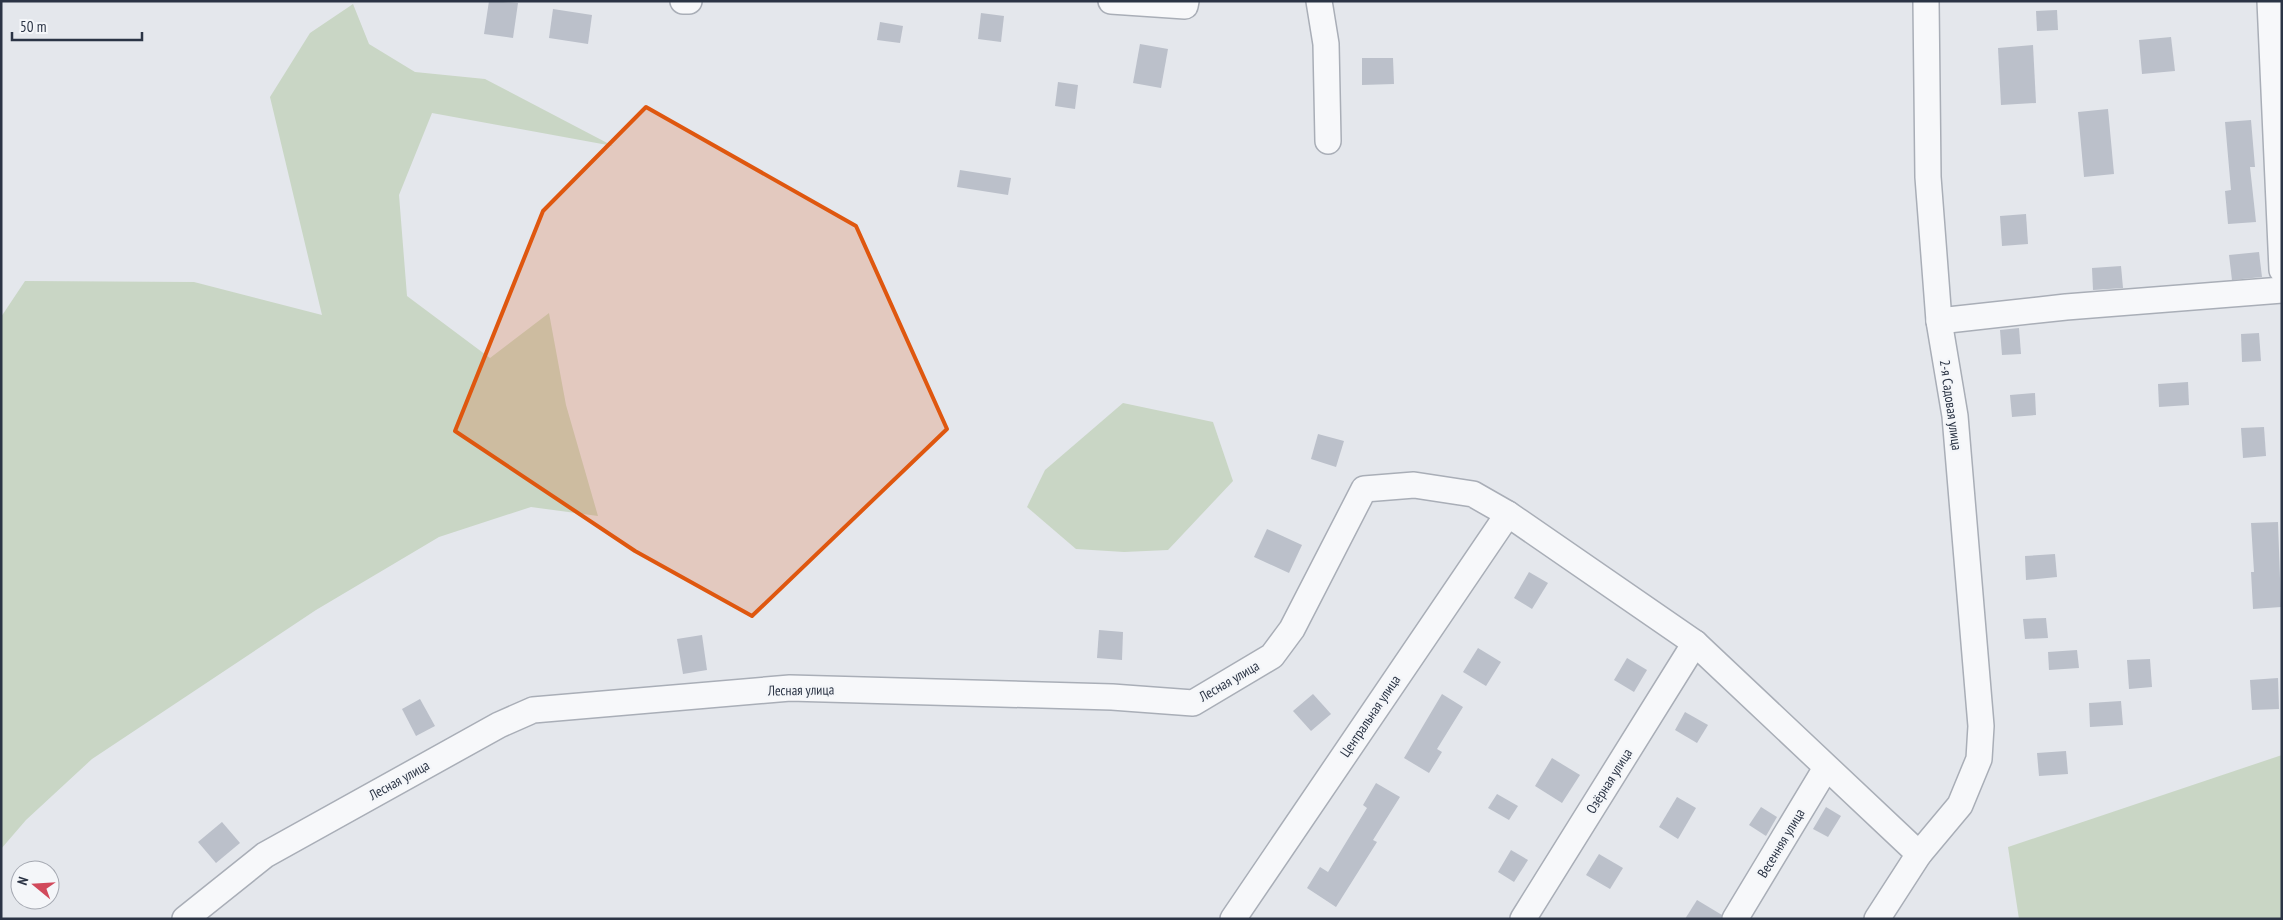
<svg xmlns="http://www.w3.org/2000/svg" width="2283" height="920" font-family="'PT Sans Narrow',sans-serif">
  <rect width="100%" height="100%" fill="#e4e7ec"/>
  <!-- green -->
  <g fill="#c9d6c5">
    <path d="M 353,4 L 369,44 L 415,72 L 485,79 L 613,146 L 432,113 L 399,195 L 407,296 L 490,358 L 549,313 L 566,405 L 598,516 L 531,507 L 439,537 L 316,610 L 92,759 L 26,820 L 1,849 L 1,317 L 25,281 L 194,282 L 322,315 L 270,97 L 310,33 Z"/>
    <path d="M 1123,403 L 1213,422 L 1233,481 L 1168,550 L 1124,552 L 1076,549 L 1027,507 L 1045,470 Z"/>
    <path d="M 2282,755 L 2282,919 L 2019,919 L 2008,847 Z"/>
  </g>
  <!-- building -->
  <g fill="#bbc0ca">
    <path d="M 489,1 L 518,3 L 513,38 L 484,34 Z"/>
    <path d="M 553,9 L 592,15 L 588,44 L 549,38 Z"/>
    <path d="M 2057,10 L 2058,30 L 2037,31 L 2036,11 Z"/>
    <path d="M 981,13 L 1004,16 L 1001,42 L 978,39 Z"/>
    <path d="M 880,22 L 903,26 L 900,43 L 877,40 Z"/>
    <path d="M 2171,37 L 2175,71 L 2142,74 L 2139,40 Z"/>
    <path d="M 1140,44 L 1168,49 L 1161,88 L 1133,83 Z"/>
    <path d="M 2033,45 L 2036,103 L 2001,105 L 1998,48 Z"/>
    <path d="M 1362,58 L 1393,58 L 1394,84 L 1362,85 Z"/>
    <path d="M 1058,82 L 1078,85 L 1075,109 L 1055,106 Z"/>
    <path d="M 2108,109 L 2114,174 L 2084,177 L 2078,112 Z"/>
    <path d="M 2251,120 L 2255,167 L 2250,167 L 2256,222 L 2228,224 L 2225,191 L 2231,190 L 2225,122 Z"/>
    <path d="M 960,170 L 1011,178 L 1008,195 L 957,187 Z"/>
    <path d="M 2026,214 L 2028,244 L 2002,246 L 2000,216 Z"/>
    <path d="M 2259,252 L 2262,277 L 2232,280 L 2229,255 Z"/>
    <path d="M 2121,266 L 2123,288 L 2093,290 L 2092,268 Z"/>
    <path d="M 2019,328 L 2021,354 L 2002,355 L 2000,330 Z"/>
    <path d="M 2259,333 L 2261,361 L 2242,362 L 2241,334 Z"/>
    <path d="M 2188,382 L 2189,405 L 2159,407 L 2158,384 Z"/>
    <path d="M 2035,393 L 2036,415 L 2012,417 L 2010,395 Z"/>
    <path d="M 2264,427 L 2266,456 L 2243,458 L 2241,428 Z"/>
    <path d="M 1318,434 L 1344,441 L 1336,467 L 1311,459 Z"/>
    <path d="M 2278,522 L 2281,607 L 2253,609 L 2251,572 L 2254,572 L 2251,523 Z"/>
    <path d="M 1267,529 L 1302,545 L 1289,573 L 1254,557 Z"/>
    <path d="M 2055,554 L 2057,577 L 2026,580 L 2025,556 Z"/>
    <path d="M 1529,572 L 1548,583 L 1532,609 L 1514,598 Z"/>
    <path d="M 2046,618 L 2048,638 L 2025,639 L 2023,619 Z"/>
    <path d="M 1099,630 L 1123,632 L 1122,660 L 1097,658 Z"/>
    <path d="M 702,635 L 707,670 L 683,674 L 677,639 Z"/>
    <path d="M 1478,648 L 1501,662 L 1486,686 L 1463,672 Z"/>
    <path d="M 2077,650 L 2079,668 L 2049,670 L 2048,652 Z"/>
    <path d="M 1627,658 L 1647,670 L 1634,692 L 1614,680 Z"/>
    <path d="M 2150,659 L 2152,687 L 2129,689 L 2127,660 Z"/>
    <path d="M 2278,678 L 2279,709 L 2252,710 L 2250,680 Z"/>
    <path d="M 1313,694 L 1331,714 L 1311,731 L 1293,711 Z"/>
    <path d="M 1442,694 L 1463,707 L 1437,749 L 1442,752 L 1429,773 L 1404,758 Z"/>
    <path d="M 420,699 L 435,726 L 416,736 L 402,709 Z"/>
    <path d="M 2121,701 L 2123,725 L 2090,727 L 2089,703 Z"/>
    <path d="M 1685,712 L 1708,725 L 1697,743 L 1675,730 Z"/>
    <path d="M 2066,751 L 2068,774 L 2039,776 L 2037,753 Z"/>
    <path d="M 1552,758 L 1580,775 L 1562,803 L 1535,786 Z"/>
    <path d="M 1376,783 L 1400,797 L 1373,840 L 1377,842 L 1336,907 L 1307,888 L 1320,867 L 1328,872 L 1367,808 L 1363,805 Z"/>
    <path d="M 1497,794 L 1518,806 L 1509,820 L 1488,808 Z"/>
    <path d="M 1677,797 L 1696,808 L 1678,839 L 1659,827 Z"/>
    <path d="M 1761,807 L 1777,817 L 1766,836 L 1749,825 Z"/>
    <path d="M 1826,807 L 1841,816 L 1828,837 L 1813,829 Z"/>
    <path d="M 222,822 L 240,843 L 216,863 L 198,842 Z"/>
    <path d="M 1511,850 L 1528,860 L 1514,882 L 1498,872 Z"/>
    <path d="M 1599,854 L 1623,868 L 1610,889 L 1586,875 Z"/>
    <path d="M 1697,900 L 1722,915 L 1721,919 L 1685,919 Z"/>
  </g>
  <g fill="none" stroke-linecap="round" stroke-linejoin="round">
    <!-- minor casing -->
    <g stroke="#a9aeb7" stroke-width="28">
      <g id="minor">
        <path d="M 683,1 L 689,1"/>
        <path d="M 1111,1 L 1185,6 L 1186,1"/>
        <path d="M 1319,1 L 1326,44 L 1328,141"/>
        <path d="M 2270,1 L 2282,270"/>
        <path d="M 1939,321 L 2066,307 L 2282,290"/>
        <path d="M 185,919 L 265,855 L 499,725 L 533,710 L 790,688 L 1112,697 L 1193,703 L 1272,656 L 1292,629 L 1364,489 L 1414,485 L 1473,494 L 1508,514 L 1695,643 L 1919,854"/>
        <path d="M 1233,919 L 1508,514"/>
        <path d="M 1523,919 L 1695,643"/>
        <path d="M 1735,919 L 1826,768"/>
        <path d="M 1877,919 L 1919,854 L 1960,805 L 1979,759 L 1981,726 L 1955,416 L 1939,321 L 1928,177 L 1926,1"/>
      </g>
    </g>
    <!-- minor -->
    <use href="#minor" stroke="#f7f8fa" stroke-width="25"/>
  </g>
  <!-- marked area -->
  <path fill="#df570f" fill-opacity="0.2" stroke="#df570f" stroke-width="4" stroke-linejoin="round" d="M 646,107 L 856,226 L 947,429 L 752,616 L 635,551 L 455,431 L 543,211 Z"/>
  <g text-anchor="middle" stroke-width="4.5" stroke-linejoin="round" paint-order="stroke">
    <!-- street labels -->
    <g font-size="14" fill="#2b3445" stroke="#f4f6f9">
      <text transform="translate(1951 405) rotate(82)" y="5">2-я Садовая улица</text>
      <text transform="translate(1229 681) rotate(-30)" y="5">Лесная улица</text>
      <text transform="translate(801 690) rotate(-1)" y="5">Лесная улица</text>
      <text transform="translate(1370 716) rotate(-56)" y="5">Центральная улица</text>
      <text transform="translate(399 780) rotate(-29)" y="5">Лесная улица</text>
      <text transform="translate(1609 781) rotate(-58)" y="5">Озёрная улица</text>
      <text transform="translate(1781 843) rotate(-59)" y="5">Весенняя улица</text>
    </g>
  </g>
  <!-- border -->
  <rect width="2283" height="920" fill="none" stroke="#2b3445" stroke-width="5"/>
  <!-- north arrow -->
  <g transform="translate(35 885) rotate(288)"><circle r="24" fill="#f4f6f9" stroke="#a4a8b1"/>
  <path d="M0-4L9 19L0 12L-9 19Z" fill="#d1495b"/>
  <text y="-8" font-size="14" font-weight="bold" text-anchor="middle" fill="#2b3445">N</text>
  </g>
  <!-- scale -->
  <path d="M12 32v8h130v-8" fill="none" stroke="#2b3445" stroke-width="2.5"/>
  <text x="20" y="32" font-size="15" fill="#2b3445" stroke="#f4f6f9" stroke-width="4" paint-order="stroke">50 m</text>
</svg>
